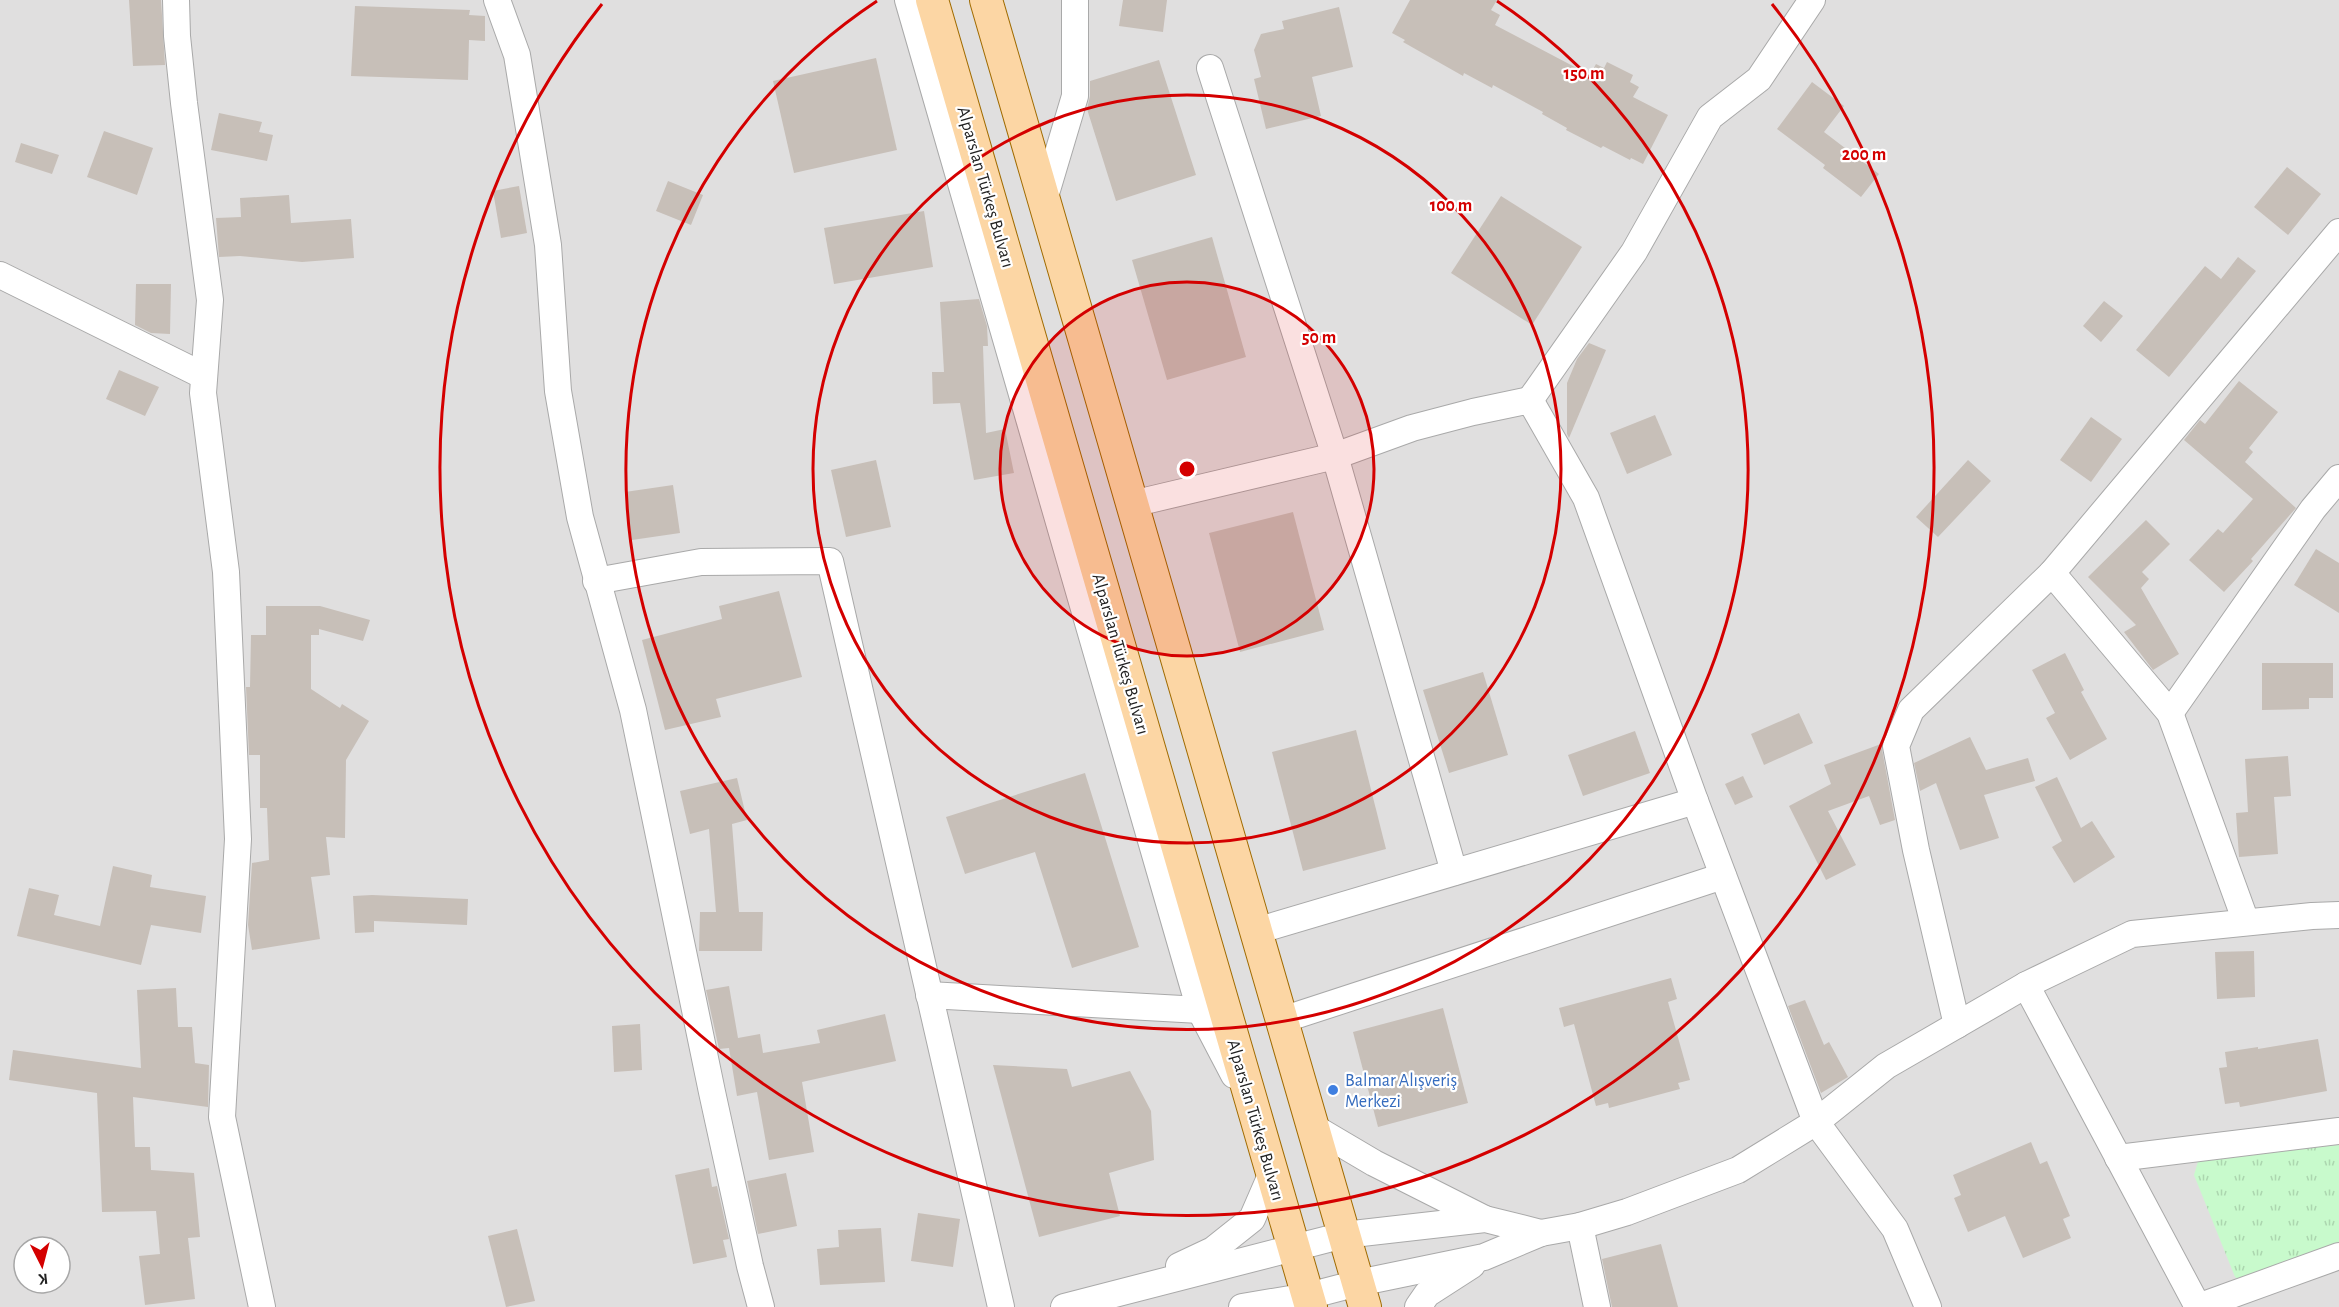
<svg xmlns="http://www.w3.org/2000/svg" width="2339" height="1307" font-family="'Alegreya Sans',sans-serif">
  <defs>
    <pattern id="park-tufts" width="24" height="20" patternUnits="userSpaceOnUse" patternTransform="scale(1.5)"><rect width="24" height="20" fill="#c8facc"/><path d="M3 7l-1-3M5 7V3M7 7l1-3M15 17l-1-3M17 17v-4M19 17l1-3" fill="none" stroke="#acd6af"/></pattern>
  </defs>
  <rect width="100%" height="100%" fill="#f2efe9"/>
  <!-- residential -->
  <path fill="#e0dfdf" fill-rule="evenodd" d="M 0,0 L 2339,0 L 2339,1307 L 0,1307 ZM 24,1247 L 60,1247 L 60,1283 L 24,1283 Z"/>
  <!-- park -->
  <path fill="url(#park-tufts)" d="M 2339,1145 L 2339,1249 L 2245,1283 L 2235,1277 L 2194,1175 L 2199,1158 Z"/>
  <!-- building -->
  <g fill="#c7bfb8">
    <path d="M 129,0 L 161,0 L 165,65 L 133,66 Z"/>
    <path d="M 1123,0 L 1167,0 L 1163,32 L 1119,26 Z"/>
    <path d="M 1410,0 L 1497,0 L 1491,10 L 1500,15 L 1495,25 L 1590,75 L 1596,64 L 1604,68 L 1607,62 L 1633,75 L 1630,82 L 1639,87 L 1633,97 L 1668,115 L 1643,164 L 1631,158 L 1630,160 L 1603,146 L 1601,148 L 1566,130 L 1567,128 L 1542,114 L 1543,112 L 1493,85 L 1492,88 L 1464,73 L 1463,76 L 1403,42 L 1405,40 L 1392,33 Z"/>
    <path d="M 355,6 L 470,10 L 469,15 L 485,16 L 485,41 L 469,40 L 468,80 L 351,76 Z"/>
    <path d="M 1339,7 L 1353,67 L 1312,77 L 1321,116 L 1266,129 L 1254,79 L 1261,77 L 1254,50 L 1261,34 L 1284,29 L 1282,21 Z"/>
    <path d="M 876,58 L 897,150 L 794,173 L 773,81 Z"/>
    <path d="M 1159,60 L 1196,175 L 1116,201 L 1087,109 L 1090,96 L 1090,81 Z"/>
    <path d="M 1812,82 L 1844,106 L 1824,132 L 1879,174 L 1861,197 L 1823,168 L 1825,165 L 1777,129 Z"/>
    <path d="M 219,113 L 262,122 L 259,132 L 273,135 L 267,161 L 211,150 Z"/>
    <path d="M 104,131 L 153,148 L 137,195 L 87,177 Z"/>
    <path d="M 21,143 L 59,155 L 52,174 L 15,162 Z"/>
    <path d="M 2287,167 L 2321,194 L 2288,235 L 2254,207 Z"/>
    <path d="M 668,181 L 703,195 L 691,225 L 656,211 Z"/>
    <path d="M 519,186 L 527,233 L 501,238 L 493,191 Z"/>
    <path d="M 289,195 L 291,223 L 351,219 L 354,258 L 302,262 L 240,256 L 219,257 L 216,218 L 241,217 L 240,198 Z"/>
    <path d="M 1501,196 L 1582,247 L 1532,325 L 1451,273 Z"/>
    <path d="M 924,211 L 933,267 L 834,284 L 824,228 Z"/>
    <path d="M 1212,237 L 1246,357 L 1167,380 L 1132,260 Z"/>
    <path d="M 2238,257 L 2256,271 L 2169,377 L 2136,350 L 2205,266 L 2221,279 Z"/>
    <path d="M 136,284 L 171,284 L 170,334 L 151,333 L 135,325 Z"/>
    <path d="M 979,299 L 987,326 L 988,346 L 983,346 L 986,433 L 1005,429 L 1014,473 L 974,480 L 960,403 L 933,404 L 932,372 L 944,372 L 940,302 Z"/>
    <path d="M 2104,301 L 2123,316 L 2101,342 L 2083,326 Z"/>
    <path d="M 1589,343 L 1606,350 L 1569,438 L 1567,434 L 1567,383 L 1577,359 Z"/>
    <path d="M 119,370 L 159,387 L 145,416 L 106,399 Z"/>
    <path d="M 2239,381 L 2278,412 L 2249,448 L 2253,452 L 2245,462 L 2296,508 L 2251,559 L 2253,561 L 2224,592 L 2189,560 L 2218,529 L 2223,533 L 2253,499 L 2184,440 L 2200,420 L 2205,424 Z"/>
    <path d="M 1655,415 L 1672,455 L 1627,474 L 1610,433 Z"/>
    <path d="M 2091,417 L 2122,439 L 2091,482 L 2060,460 Z"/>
    <path d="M 876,460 L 891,527 L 846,537 L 831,470 Z"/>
    <path d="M 1968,460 L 1991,481 L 1938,537 L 1916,517 Z"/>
    <path d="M 673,485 L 680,533 L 632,540 L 625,492 Z"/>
    <path d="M 1293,512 L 1324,630 L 1240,652 L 1209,533 Z"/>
    <path d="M 2146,520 L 2170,544 L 2142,572 L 2149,579 L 2141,588 L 2179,654 L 2153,670 L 2124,632 L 2136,625 L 2088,577 Z"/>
    <path d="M 2316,549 L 2339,563 L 2339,613 L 2294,585 Z"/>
    <path d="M 779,591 L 802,677 L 716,699 L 721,717 L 665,730 L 642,640 L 722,619 L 719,606 Z"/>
    <path d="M 266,606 L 320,606 L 370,620 L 363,641 L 319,629 L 319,635 L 311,635 L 311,689 L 340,708 L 342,704 L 369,721 L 346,760 L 345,838 L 326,837 L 330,875 L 311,877 L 320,939 L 252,950 L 248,925 L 252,863 L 269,860 L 267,808 L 260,808 L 260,755 L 249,755 L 246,687 L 250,687 L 251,635 L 266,635 Z"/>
    <path d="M 2065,653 L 2084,690 L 2081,692 L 2107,739 L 2070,760 L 2046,718 L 2055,713 L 2032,670 Z"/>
    <path d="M 2262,663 L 2333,663 L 2333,698 L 2309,698 L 2309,709 L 2262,710 Z"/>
    <path d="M 1483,672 L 1508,755 L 1449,773 L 1423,690 Z"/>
    <path d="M 1799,713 L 1813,743 L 1764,765 L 1751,734 Z"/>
    <path d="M 1356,730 L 1386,849 L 1303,871 L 1272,752 Z"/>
    <path d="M 1635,731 L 1650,773 L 1583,796 L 1568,755 Z"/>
    <path d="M 1970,737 L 1986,770 L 2028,758 L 2035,781 L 1984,795 L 1999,838 L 1960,850 L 1936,783 L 1920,791 L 1914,763 Z"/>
    <path d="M 1881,744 L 1895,820 L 1880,825 L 1869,796 L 1828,811 L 1856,865 L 1826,880 L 1789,806 L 1831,784 L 1824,765 Z"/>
    <path d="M 2288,756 L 2291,796 L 2274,797 L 2278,854 L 2239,857 L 2236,813 L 2248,812 L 2245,759 Z"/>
    <path d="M 1085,773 L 1139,947 L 1072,968 L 1035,852 L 965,874 L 946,817 Z"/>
    <path d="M 1743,776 L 1753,797 L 1735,805 L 1725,784 Z"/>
    <path d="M 2057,777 L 2081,828 L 2092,821 L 2115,857 L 2074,883 L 2052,847 L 2062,841 L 2035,787 Z"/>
    <path d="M 737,778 L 747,820 L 732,824 L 739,912 L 763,912 L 762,951 L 699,951 L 700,912 L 716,912 L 709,829 L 690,834 L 680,791 Z"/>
    <path d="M 113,866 L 152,875 L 150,887 L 206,896 L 201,933 L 151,925 L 141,965 L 17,936 L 29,888 L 59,895 L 54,915 L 100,926 Z"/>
    <path d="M 372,895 L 468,899 L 467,925 L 374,921 L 374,932 L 355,933 L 353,896 Z"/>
    <path d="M 2254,951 L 2255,997 L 2217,999 L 2215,952 Z"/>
    <path d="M 1671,978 L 1677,999 L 1668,1002 L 1690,1080 L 1678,1083 L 1680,1089 L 1609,1108 L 1608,1103 L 1596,1106 L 1574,1024 L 1564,1027 L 1559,1008 Z"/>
    <path d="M 729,986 L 738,1038 L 760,1034 L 763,1053 L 820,1043 L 817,1030 L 885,1014 L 896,1061 L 802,1082 L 814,1152 L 769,1160 L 757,1092 L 737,1096 L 729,1048 L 719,1049 L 706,990 Z"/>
    <path d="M 176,988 L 178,1027 L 192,1027 L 195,1063 L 209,1065 L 208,1107 L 133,1097 L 135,1147 L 150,1147 L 151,1170 L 194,1173 L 200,1237 L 188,1238 L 195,1299 L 145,1305 L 139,1256 L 160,1254 L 156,1211 L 102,1212 L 97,1093 L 9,1080 L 13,1050 L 141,1068 L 137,990 Z"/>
    <path d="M 1805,1000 L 1824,1045 L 1829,1042 L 1848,1077 L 1821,1093 L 1788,1006 Z"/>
    <path d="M 1443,1008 L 1468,1103 L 1378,1127 L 1353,1032 Z"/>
    <path d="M 640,1024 L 642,1070 L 614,1072 L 612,1026 Z"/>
    <path d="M 2318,1039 L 2327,1091 L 2240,1107 L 2239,1102 L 2225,1104 L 2219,1068 L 2227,1067 L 2225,1052 L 2258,1047 L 2258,1049 Z"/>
    <path d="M 993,1065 L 1067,1069 L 1072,1087 L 1130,1071 L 1151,1111 L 1154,1160 L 1109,1173 L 1120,1216 L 1039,1237 Z"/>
    <path d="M 2031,1142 L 2040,1164 L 2047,1161 L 2070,1216 L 2063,1219 L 2071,1238 L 2023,1258 L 2005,1216 L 1968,1232 L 1954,1198 L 1961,1195 L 1953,1175 Z"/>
    <path d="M 709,1168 L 712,1187 L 717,1186 L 729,1239 L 723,1240 L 727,1257 L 693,1264 L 675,1175 Z"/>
    <path d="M 786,1173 L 797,1226 L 758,1234 L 747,1181 Z"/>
    <path d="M 918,1213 L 960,1219 L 953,1267 L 911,1261 Z"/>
    <path d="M 881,1228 L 885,1282 L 820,1285 L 817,1249 L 839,1247 L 838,1230 Z"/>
    <path d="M 517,1229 L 535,1301 L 506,1307 L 488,1236 Z"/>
    <path d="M 1661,1244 L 1678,1307 L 1612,1307 L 1602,1259 Z"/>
  </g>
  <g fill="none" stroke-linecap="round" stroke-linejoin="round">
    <!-- minor casing -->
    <g stroke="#a9a9a9" stroke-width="28">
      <g id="minor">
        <path d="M 176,0 L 177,36 L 184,103 L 210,300 L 203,393 L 226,572 L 238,839 L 222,1117 L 262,1307"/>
        <path d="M 497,0 L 517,55 L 548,245 L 558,391 L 580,517 L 633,710 L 712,1092 L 750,1266 L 761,1307"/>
        <path d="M 908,0 L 1200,1010 L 1234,1075"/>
        <path d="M 1210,68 L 1335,456 L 1454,872"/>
        <path d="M 1044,200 L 1075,96 L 1075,0"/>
        <path d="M 0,275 L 204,376"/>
        <path d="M 1530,400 L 1634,252 L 1710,117 L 1759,79 L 1812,0"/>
        <path d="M 1132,504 L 1335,456 L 1412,428 L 1473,412 L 1530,400 L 1586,498 L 1695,801 L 1816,1122 L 1895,1229 L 1928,1307"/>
        <path d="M 2052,573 L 2170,713 L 2246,922"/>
        <path d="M 596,581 L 701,562 L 830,561 L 1001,1307"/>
        <path d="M 2170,713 L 2313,509 L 2339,478"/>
        <path d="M 1256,931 L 1695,801"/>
        <path d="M 2026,985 L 2198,1307 L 2339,1256"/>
        <path d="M 929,995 L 1200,1010"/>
        <path d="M 1282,1020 L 1723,876"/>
        <path d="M 1957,1025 L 1916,850 L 1896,746 L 1911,710 L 2052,573 L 2339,232"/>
        <path d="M 1313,1127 L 1374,1163 L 1485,1219"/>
        <path d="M 2118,1158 L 2339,1131"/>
        <path d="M 1580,1226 L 1597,1307"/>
        <path d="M 1179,1266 L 1213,1250 L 1252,1219 L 1272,1173"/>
        <path d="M 1064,1307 L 1344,1235 L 1485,1219 L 1541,1233"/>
        <path d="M 1242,1307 L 1308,1296 L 1358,1283 L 1484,1257 L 1541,1233 L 1580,1226 L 1627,1212 L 1738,1170 L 1816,1122 L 1886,1066 L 2026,985 L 2132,934 L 2312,916 L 2339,915"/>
        <path d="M 1418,1307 L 1427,1294 L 1472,1265"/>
      </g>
    </g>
    <!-- major casing -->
    <g stroke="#a06b00" stroke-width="34">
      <g id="major">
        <path d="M 932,0 L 1311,1307"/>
        <path d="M 986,0 L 1365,1307"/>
      </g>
    </g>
    <!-- minor -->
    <use href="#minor" stroke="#fff" stroke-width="26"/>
    <!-- major -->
    <use href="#major" stroke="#fcd6a4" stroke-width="32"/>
  </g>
  <!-- distance rings -->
  <circle cx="1187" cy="469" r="187" fill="#d40000" fill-opacity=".12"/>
  <g fill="none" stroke="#d40000" stroke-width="3">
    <circle cx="1187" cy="469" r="187"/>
    <circle cx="1187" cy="469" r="374"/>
    <path d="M1497 1A561 561 0 1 1 877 1"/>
    <path d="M1772 4A747 747 0 1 1 602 4"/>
  </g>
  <!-- markers -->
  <circle fill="#3f7fe0" stroke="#fff" stroke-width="2" cx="1333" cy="1090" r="6"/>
  <g text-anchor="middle" stroke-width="4.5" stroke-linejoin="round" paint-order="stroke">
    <!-- street labels -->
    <g font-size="18" fill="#222" stroke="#fff">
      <text transform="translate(986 187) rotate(74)" y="6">Alparslan Türkeş Bulvarı</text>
      <text transform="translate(1121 654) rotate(74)" y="6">Alparslan Türkeş Bulvarı</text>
      <text transform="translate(1256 1120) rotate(74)" y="6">Alparslan Türkeş Bulvarı</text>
    </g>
    <!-- shop labels -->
    <g font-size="18" fill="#366cbe" stroke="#fff" text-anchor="start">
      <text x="1345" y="1086">Balmar Alışveriş<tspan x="1345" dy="21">Merkezi</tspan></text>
    </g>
  </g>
  <circle cx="1187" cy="469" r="9" fill="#d40000" stroke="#fff" stroke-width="3"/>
  <g font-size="18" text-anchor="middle" font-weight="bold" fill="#d40000" stroke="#fff" stroke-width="4.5" stroke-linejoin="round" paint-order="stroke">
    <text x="1584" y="79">150 m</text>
    <text x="1864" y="160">200 m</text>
    <text x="1451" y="211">100 m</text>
    <text x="1319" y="343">50 m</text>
  </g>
  <!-- north arrow -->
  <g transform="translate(42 1265) rotate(174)"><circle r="28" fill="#ffffff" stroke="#a7a7a7" stroke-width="1.5"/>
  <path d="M0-4.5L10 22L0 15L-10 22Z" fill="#d40000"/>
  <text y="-9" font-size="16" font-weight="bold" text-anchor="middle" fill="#222222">K</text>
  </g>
</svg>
